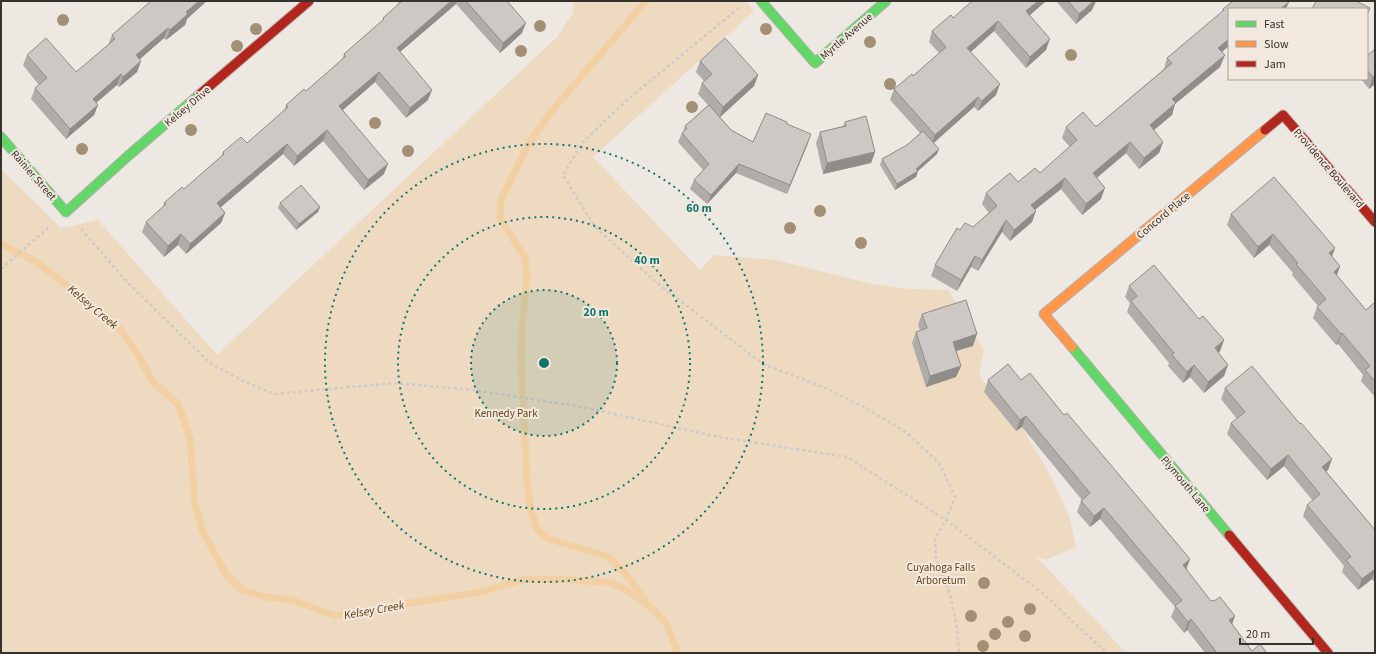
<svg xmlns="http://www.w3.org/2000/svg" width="1376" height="654" font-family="'Source Sans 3',sans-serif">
  <rect width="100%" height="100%" fill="#ede8e2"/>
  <!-- green -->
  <path fill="#eedac0" d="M 573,1 L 746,1 L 754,11 L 593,157 L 700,270 L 714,255 L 776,260 L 872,284 L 910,289 L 948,290 L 984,350 L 979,376 L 1020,424 L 1053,480 L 1070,519 L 1076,547 L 1045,560 L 1036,556 L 1126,653 L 1,653 L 1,169 L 61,228 L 98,220 L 217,355 L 556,38 L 573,13 Z"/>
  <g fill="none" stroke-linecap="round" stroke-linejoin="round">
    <!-- stream -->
    <g stroke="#f2d0a3" stroke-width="7">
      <path d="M 1,244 L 37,262 L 119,327 L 138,355 L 153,382 L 178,404 L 190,438 L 195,504 L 203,532 L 226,574 L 242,590 L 266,597 L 292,600 L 336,616 L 364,613 L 404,604 L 481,592 L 521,580 L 564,579 L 612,583 L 630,592 L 653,609 L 666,623 L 676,648 L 676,653"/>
      <path d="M 645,601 L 629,578 L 609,557 L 549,539 L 537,529 L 531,510 L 527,483 L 521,362 L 522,325 L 527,276 L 525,258 L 500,218 L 501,200 L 528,145 L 551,112 L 646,1"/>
    </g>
    <!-- fast casing -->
    <g stroke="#b5b1ac" stroke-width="11">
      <g id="fast">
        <path d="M 761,1 L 815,63 L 886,1"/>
        <path d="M 1,137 L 66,212 L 128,156 L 199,95"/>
        <path d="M 1072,347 L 1229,535"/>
      </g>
    </g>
    <!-- slow casing -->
    <g stroke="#b5b1ac" stroke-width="11">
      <path id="slow" d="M 1072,347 L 1044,314 L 1265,130"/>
    </g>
    <!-- jam casing -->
    <g stroke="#b5b1ac" stroke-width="11">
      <g id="jam">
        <path d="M 199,95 L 309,1"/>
        <path d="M 1265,130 L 1283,115 L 1375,222"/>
        <path d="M 1229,535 L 1328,653"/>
      </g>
    </g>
    <!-- path -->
    <g stroke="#cdcac9" stroke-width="2.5" stroke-dasharray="3 3" stroke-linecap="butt">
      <path d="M 739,8 L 626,101 L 582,143 L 563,175 L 595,227 L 657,283 L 763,364 L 823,387 L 866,408 L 907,433 L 939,463 L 955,497 L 946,520 L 935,538 L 936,559 L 950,594 L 957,628 L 959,653"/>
      <path d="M 81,229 L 128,283 L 210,363 L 245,382 L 274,394 L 394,383 L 473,390 L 582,407 L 719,437 L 847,457 L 946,520 L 1041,592 L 1107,653"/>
      <path d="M 1,269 L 49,227"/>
    </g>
    <!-- fast -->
    <use href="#fast" stroke="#63d668" stroke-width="9"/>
    <!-- slow -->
    <use href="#slow" stroke="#ff974d" stroke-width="9"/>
    <!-- jam -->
    <use href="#jam" stroke="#b3261e" stroke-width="9"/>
  </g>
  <!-- trees -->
  <g fill="#a38f73">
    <circle cx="63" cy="20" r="6"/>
    <circle cx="540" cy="26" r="6"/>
    <circle cx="256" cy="29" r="6"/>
    <circle cx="766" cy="29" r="6"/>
    <circle cx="870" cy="42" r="6"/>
    <circle cx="237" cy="46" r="6"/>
    <circle cx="521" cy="51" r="6"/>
    <circle cx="1071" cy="55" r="6"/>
    <circle cx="890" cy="84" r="6"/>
    <circle cx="692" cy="107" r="6"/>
    <circle cx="375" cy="123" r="6"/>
    <circle cx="191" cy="130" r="6"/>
    <circle cx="82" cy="149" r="6"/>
    <circle cx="408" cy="151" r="6"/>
    <circle cx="820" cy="211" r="6"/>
    <circle cx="790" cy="228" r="6"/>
    <circle cx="861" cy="243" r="6"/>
    <circle cx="984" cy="583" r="6"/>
    <circle cx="1030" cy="609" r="6"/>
    <circle cx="971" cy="616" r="6"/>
    <circle cx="1008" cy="622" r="6"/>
    <circle cx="995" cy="634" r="6"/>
    <circle cx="1025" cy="636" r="6"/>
    <circle cx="983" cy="646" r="6"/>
  </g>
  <!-- wall -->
  <g fill="#b0aca9">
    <path d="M 399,1 L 507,1 L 522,33 L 500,53 L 456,4 L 400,52 L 428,100 L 406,118 L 375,82 L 343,110 L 384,174 L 364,190 L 323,141 L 294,166 L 283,154 L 220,207 L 225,213 L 221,223 L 186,254 L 178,245 L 164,257 L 142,232 L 146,222 L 163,207 L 164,203 L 184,189 L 221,157 L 223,152 L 247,143 L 284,111 L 286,105 L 306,91 L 342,60 L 344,54 L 382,21 L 383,18 L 397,6 Z"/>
    <path d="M 1046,1 L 1030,15 L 1046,50 L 1026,68 L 994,31 L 971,52 L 996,95 L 978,111 L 974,107 L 934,143 L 937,154 L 918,171 L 916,177 L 895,190 L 880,165 L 882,159 L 907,145 L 920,133 L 890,100 L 894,89 L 913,76 L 939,53 L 929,42 L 932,31 Z"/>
    <path d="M 1056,1 L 1096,1 L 1092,10 L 1076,24 Z"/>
    <path d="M 1230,1 L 1288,1 L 1229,9 L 1222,52 L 1220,67 L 1175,104 L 1172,115 L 1153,130 L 1163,142 L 1159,153 L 1139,169 L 1126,153 L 1097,178 L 1101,199 L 1082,215 L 1061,189 L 1035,210 L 1036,211 L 1032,222 L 1010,241 L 1002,232 L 978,271 L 971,267 L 957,291 L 931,276 L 935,265 L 960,230 L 973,227 L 989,213 L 982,204 L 986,193 L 1018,182 L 1040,173 L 1070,147 L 1062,138 L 1066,127 L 1095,126 L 1097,126 L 1164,69 L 1167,58 L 1222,12 L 1223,9 L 1231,3 Z"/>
    <path d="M 187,19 L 185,25 L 166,40 L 164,38 L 139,60 L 141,61 L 137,72 L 119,87 L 117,85 L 96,103 L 98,105 L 94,115 L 66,139 L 31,99 L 35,88 L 39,85 L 23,65 L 27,55 L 76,72 L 108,45 L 112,35 Z"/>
    <path d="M 1375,49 L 1375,84 L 1369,89 L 1361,79 L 1367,79 L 1367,56 Z"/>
    <path d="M 700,61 L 758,75 L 754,86 L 720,117 L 731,130 L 753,142 L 787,124 L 808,143 L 787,194 L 736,173 L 707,204 L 690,189 L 694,180 L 703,170 L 678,142 L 682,133 L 683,132 L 685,126 L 708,105 L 698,94 L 702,83 L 704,81 L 696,72 Z"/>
    <path d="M 845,122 L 875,152 L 871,163 L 823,174 L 816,143 L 820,132 L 843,126 Z"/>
    <path d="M 280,203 L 320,207 L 318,212 L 296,230 L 278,208 Z"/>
    <path d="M 1231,214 L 1335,248 L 1332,256 L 1340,266 L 1337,275 L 1366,310 L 1375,302 L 1375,397 L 1361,381 L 1363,375 L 1338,344 L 1336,345 L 1313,318 L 1317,307 L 1318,306 L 1292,275 L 1293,273 L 1269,245 L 1254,258 L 1227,225 Z"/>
    <path d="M 1129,286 L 1199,319 L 1224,340 L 1220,351 L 1218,353 L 1228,365 L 1224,376 L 1204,393 L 1190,377 L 1183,383 L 1168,366 L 1169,363 L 1127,312 L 1130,303 L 1125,297 Z"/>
    <path d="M 922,314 L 973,346 L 956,351 L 961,366 L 956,377 L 926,387 L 912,343 L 916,332 L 920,330 L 918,325 Z"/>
    <path d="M 988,380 L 1021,380 L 1064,415 L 1190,559 L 1186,569 L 1211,601 L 1214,601 L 1235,616 L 1232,624 L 1252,651 L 1267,653 L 1205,653 L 1187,630 L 1184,633 L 1171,617 L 1175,607 L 1100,519 L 1090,527 L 1077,512 L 1081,501 L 1082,500 L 1022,427 L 1016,431 L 984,392 Z"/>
    <path d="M 1225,388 L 1300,424 L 1332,459 L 1328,470 L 1326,471 L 1375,530 L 1375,583 L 1372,579 L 1358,590 L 1342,572 L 1344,566 L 1303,516 L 1307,505 L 1313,501 L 1284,466 L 1267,480 L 1227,434 L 1231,423 L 1237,419 L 1221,399 Z"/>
  </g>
  <!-- shaded-wall -->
  <g fill="#908c89">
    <path d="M 199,1 L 207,1 L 187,19 L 185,25 L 166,40 L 170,30 L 186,12 Z"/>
    <path d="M 451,1 L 457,1 L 456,4 L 393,58 L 397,48 Z"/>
    <path d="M 1038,1 L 1046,1 L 1022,22 L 1026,11 Z"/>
    <path d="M 1094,1 L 1096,1 L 1092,10 L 1076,24 L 1079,14 Z"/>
    <path d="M 1289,2 L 1286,9 L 1280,9 Z"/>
    <path d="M 998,21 L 994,31 L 964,58 L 967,48 Z"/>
    <path d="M 526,23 L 522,33 L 500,53 L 503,43 Z"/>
    <path d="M 168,28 L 164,38 L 132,66 L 136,55 Z"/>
    <path d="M 1050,39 L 1046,50 L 1026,68 L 1030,57 Z"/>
    <path d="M 1229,39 L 1229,46 L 1214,59 L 1218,48 Z"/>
    <path d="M 1225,55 L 1220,67 L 1175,104 L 1172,115 L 1146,137 L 1150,125 L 1172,99 Z"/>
    <path d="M 141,61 L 137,72 L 119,87 L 123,77 Z"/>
    <path d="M 379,72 L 375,82 L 336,116 L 339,106 Z"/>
    <path d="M 121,74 L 117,85 L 89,109 L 93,99 Z"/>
    <path d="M 758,75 L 754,86 L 719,118 L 723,107 Z"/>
    <path d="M 1375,76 L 1375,84 L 1369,89 L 1373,77 Z"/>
    <path d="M 1000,84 L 996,95 L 978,111 L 982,101 Z"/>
    <path d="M 432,90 L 428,100 L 406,118 L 410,108 Z"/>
    <path d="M 978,97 L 974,107 L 931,145 L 935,135 Z"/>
    <path d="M 98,105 L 94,115 L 66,139 L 70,129 Z"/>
    <path d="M 327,130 L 323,141 L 294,166 L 297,156 Z"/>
    <path d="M 811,134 L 808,143 L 787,194 L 790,185 Z"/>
    <path d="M 1130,142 L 1126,153 L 1089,184 L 1093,173 Z"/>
    <path d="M 1163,142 L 1159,153 L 1139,169 L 1144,158 Z"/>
    <path d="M 287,144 L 283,154 L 213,214 L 217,203 Z"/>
    <path d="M 939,149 L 937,154 L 918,171 L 916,177 L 895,190 L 897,184 Z"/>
    <path d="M 875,152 L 871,163 L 823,174 L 827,163 Z"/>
    <path d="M 388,164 L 384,174 L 364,190 L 368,180 Z"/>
    <path d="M 739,164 L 736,173 L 707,204 L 711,195 Z"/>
    <path d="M 1065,178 L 1061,189 L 1027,216 L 1031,205 Z"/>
    <path d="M 1105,188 L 1101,199 L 1082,215 L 1086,204 Z"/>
    <path d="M 320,207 L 318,212 L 296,230 L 299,224 Z"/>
    <path d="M 1036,211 L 1032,222 L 1010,241 L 1014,230 Z"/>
    <path d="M 225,213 L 221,223 L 186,254 L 190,244 Z"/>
    <path d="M 1006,220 L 1002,232 L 978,271 L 982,260 Z"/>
    <path d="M 181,234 L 178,245 L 164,257 L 168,246 Z"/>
    <path d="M 1273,234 L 1269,245 L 1254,258 L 1258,247 Z"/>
    <path d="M 1335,248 L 1331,259 L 1329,253 Z"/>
    <path d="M 975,256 L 971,267 L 957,291 L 961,280 Z"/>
    <path d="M 1340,266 L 1336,278 L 1334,272 Z"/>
    <path d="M 1342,333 L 1338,344 L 1336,345 L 1341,334 Z"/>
    <path d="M 977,334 L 973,346 L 949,353 L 953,342 Z"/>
    <path d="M 1224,340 L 1220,351 L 1211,360 L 1215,348 Z"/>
    <path d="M 1194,365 L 1190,377 L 1183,383 L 1187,372 Z"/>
    <path d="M 1228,365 L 1224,376 L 1204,393 L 1208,382 Z"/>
    <path d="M 961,366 L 956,377 L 926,387 L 930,376 Z"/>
    <path d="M 1026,416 L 1022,427 L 1016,431 L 1020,420 Z"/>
    <path d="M 1288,455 L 1284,466 L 1267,480 L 1271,469 Z"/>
    <path d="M 1332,459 L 1328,470 L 1318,478 L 1322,467 Z"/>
    <path d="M 1104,508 L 1100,519 L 1090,527 L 1094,516 Z"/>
    <path d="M 1190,559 L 1186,570 L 1183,565 Z"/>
    <path d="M 1375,569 L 1375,570 L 1372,579 L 1358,590 L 1362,579 Z"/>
    <path d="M 1235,616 L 1231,627 L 1229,620 Z"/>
    <path d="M 1191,619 L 1187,630 L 1184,633 L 1188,622 Z"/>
  </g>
  <!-- building -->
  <g fill="#cdc8c4" stroke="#908c89">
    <path d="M 151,1 L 199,1 L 186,12 L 188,14 L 170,30 L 168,28 L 136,55 L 141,61 L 123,77 L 121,74 L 93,99 L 98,105 L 70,129 L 35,88 L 47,78 L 27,55 L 46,38 L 76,72 L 115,39 L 112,35 Z"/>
    <path d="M 400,1 L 451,1 L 397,48 L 432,90 L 410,108 L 379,72 L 339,106 L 388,164 L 368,180 L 327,130 L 297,156 L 287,144 L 217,203 L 225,213 L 190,244 L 181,234 L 168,246 L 146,222 L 166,204 L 164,203 L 182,187 L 184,189 L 224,154 L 223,152 L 241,137 L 247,143 L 288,107 L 286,105 L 304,89 L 306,91 L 346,56 L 344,54 L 384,19 L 383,18 L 401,2 Z"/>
    <path d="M 466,1 L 507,1 L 526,23 L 503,43 Z"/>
    <path d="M 972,1 L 1038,1 L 1026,11 L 1050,39 L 1030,57 L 998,21 L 967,48 L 1000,84 L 982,101 L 978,97 L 935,135 L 894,89 L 912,74 L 913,76 L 946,47 L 932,31 L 951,15 L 953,18 Z"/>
    <path d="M 1068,1 L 1094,1 L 1079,14 Z"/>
    <path d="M 1233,1 L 1288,1 L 1289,2 L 1280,9 L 1229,9 L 1229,39 L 1218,48 L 1225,55 L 1172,99 L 1176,103 L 1150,125 L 1163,142 L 1144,158 L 1130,142 L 1093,173 L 1105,188 L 1086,204 L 1065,178 L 1031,205 L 1036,211 L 1014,230 L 1006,220 L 982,260 L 975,256 L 961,280 L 935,265 L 957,228 L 960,230 L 965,223 L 973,227 L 997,206 L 986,193 L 1010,173 L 1018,182 L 1035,168 L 1040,173 L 1077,140 L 1066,127 L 1083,112 L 1095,126 L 1097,126 L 1172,63 L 1167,58 L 1224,10 L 1223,9 Z"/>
    <path d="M 1316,1 L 1356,1 L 1370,8 L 1367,15 L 1367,9 L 1312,9 Z"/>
    <path d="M 725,38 L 758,75 L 723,107 L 702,83 L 712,74 L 700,61 Z"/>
    <path d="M 1375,49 L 1375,76 L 1373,77 L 1367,70 L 1367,56 Z"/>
    <path d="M 709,105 L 731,130 L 753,142 L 766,113 L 787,122 L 787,124 L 811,134 L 790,185 L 739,164 L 711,195 L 694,180 L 709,164 L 682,133 L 687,128 L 685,126 Z"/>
    <path d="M 866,116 L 875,152 L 827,163 L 820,132 L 846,126 L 845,122 Z"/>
    <path d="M 923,131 L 939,149 L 916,169 L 918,171 L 897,184 L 882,159 L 907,145 Z"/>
    <path d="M 1274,177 L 1335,248 L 1329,253 L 1340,266 L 1334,272 L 1366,310 L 1375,302 L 1375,381 L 1365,370 L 1370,366 L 1342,333 L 1341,334 L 1317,307 L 1326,299 L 1296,264 L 1298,263 L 1273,234 L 1258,247 L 1231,214 Z"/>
    <path d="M 301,185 L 320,207 L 299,224 L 280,203 Z"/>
    <path d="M 1154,265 L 1199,319 L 1203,316 L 1224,340 L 1215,348 L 1228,365 L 1208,382 L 1194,365 L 1187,372 L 1172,355 L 1174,353 L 1131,301 L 1137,296 L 1129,286 Z"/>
    <path d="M 966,300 L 977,334 L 953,342 L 961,366 L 930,376 L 916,332 L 927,328 L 922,314 Z"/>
    <path d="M 1008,364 L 1021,380 L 1030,373 L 1064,415 L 1067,413 L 1190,559 L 1183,565 L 1211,601 L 1213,600 L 1214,601 L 1220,597 L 1235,616 L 1229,620 L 1252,651 L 1260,644 L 1267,653 L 1217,653 L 1191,619 L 1188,622 L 1175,606 L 1182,600 L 1104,508 L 1094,516 L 1081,501 L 1090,493 L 1026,416 L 1020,420 L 988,380 Z"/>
    <path d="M 1252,366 L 1300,424 L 1301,423 L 1332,459 L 1322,467 L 1375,530 L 1375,569 L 1362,579 L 1346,560 L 1351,557 L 1307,505 L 1320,494 L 1288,455 L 1271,469 L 1231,423 L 1245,412 L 1225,388 Z"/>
  </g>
  <!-- distance rings -->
  <circle cx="544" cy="363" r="73" fill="#0f766e" fill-opacity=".12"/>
  <g fill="none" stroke="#0f766e" stroke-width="2" stroke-dasharray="2 4">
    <circle cx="544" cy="363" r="73"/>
    <circle cx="544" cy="363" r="146"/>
    <circle cx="544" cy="363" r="219"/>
  </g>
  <g text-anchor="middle" stroke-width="4" stroke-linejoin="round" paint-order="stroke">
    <!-- street labels -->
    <g font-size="11" fill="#36322e" stroke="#f2e8dd">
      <text transform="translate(846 36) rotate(-41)" y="4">Myrtle Avenue</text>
      <text transform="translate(187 106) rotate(-40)" y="4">Kelsey Drive</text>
      <text transform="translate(1329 168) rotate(49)" y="4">Providence Boulevard</text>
      <text transform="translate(34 175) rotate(49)" y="4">Rainier Street</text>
      <text transform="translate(1163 215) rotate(-40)" y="4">Concord Place</text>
      <text transform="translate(1186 484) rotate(50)" y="4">Plymouth Lane</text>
    </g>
    <!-- park labels -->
    <g font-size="11" fill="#664719" stroke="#f2e8dd">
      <text x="506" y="417">Kennedy Park</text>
      <text x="941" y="571">Cuyahoga Falls<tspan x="941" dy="13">Arboretum</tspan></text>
    </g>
    <!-- water labels -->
    <g font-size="12" font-style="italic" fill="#5b3d0c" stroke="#f2e8dd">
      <text transform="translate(93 307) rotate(40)" y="4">Kelsey Creek</text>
      <text transform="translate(374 610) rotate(-10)" y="4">Kelsey Creek</text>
    </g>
  </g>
  <circle cx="544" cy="363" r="6" fill="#0f766e" stroke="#f2e8dd" stroke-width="2"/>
  <g font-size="12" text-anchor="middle" font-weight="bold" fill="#0f766e" stroke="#f2e8dd" stroke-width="4" stroke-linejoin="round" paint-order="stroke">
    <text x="699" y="212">60 m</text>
    <text x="647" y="264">40 m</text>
    <text x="596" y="316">20 m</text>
  </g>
  <!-- border -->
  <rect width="1376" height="654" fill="none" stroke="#36322e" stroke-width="4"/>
  <!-- legend -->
  <rect x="1228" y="8" width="140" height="72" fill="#f2e8dd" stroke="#a79f97"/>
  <rect x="1236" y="21" width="20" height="6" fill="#63d668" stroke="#a79f97"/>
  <text x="1264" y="28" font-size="12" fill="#36322e">Fast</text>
  <rect x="1236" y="41" width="20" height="6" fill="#ff974d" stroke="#a79f97"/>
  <text x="1264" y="48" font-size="12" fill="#36322e">Slow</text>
  <rect x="1236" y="61" width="20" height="6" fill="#b3261e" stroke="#a79f97"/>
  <text x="1264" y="68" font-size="12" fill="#36322e">Jam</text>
  <!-- scale -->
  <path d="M1240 638v6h73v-6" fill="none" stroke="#36322e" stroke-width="2"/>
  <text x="1246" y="638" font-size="12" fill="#36322e" stroke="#f2e8dd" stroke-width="3" paint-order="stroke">20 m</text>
</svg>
